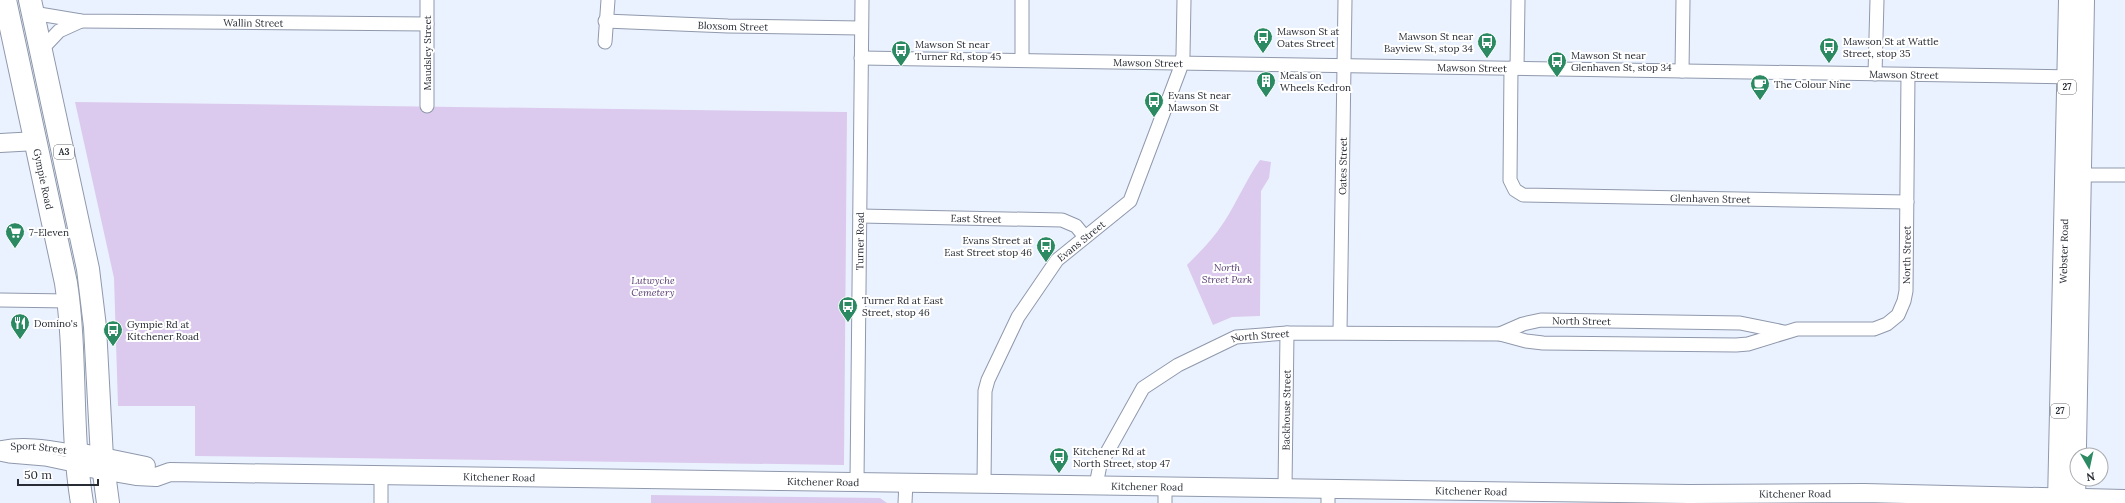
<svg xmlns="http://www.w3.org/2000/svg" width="2125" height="503" font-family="Lora,serif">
  <rect width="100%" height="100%" fill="#ebf2ff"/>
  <!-- green -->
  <g fill="#dbcaed">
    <path d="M 75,102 L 847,112 L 844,465 L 195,456 L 195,406 L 118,406 L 114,278 Z"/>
    <path d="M 1260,160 L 1271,162 L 1269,178 L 1261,191 L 1260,316 L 1232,317 L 1213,325 L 1187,265 C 1200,252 1214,238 1224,222 C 1237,202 1246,180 1260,160 Z"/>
    <path d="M 651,495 L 880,498 L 887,503 L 651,503 Z"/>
  </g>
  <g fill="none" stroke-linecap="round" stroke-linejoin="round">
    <!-- street casing -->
    <g stroke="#8f99ac" stroke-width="15">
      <g id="street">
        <path id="s1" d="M 33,13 L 81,21 L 427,24"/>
        <path id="s2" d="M 605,21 L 728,26 L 861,28"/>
        <path d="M 605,42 L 608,0"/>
        <path d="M 41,50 L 59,31 L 81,21"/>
        <path id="s3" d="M 861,58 L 2075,77"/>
        <path d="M 1022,59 L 1022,0"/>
        <path id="s4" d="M 1511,68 L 1510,180 L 1515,190 L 1523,195 L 1907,202"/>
        <path d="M 1517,68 L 1518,0"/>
        <path d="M 1682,71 L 1683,0"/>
        <path d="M 1875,74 L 1877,0"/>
        <path d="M 427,106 L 427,0"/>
        <path d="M 2074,175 L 2125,175"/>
        <path id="s5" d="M 860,216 L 1062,220 L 1076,226 L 1085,237"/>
        <path d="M 0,300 L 69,301"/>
        <path id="s6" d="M 1340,332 L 1345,0"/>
        <path id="s7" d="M 1500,334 L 1523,324 L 1541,320 L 1740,323 L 1784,332"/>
        <path id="s8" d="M 0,448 C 25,442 53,448 78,452"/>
        <path d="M 0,454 L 9,456 L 45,459 L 78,466"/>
        <path id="s9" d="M 857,481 L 862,0"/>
        <path id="s10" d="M 984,483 L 985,391 L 988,380 L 1018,317 L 1057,260 L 1130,201 L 1180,69 L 1183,55 L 1184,0"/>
        <path id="s11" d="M 1096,485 L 1100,465 L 1143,388 L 1178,365 L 1236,337 L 1287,333 L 1500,334 L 1526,341 L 1543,343 L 1736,345 L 1748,344 L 1797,329 L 1874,329 L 1887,324 L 1898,315 L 1904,301 L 1906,291 L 1908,75"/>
        <path id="s12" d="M 1285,487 L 1287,333"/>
        <path d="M 381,503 L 381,475"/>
        <path d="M 905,503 L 906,482"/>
        <path d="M 1165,503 L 1165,485"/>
        <path d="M 1328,503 L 1328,488"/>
      </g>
    </g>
    <!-- secondary casing -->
    <g stroke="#8f99ac" stroke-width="20">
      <g id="secondary">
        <path d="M 0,143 L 37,141"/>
        <path d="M 78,452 L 146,466"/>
        <path id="s13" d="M 78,466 L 136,476 L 156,477 L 170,472 L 229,473 L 1689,494 L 1864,493 L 2125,499"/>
      </g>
    </g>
    <!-- primary casing -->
    <g stroke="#8f99ac" stroke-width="22">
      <g id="primary">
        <path id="s14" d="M 2058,503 L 2069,0"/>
        <path d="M 2075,503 L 2084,0"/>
      </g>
    </g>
    <!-- highway casing -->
    <g stroke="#8f99ac" stroke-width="24">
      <g id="highway">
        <path id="s15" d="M 5,0 L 66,283 C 77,356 70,430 82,503"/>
        <path d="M 30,0 L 88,269 L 95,327 L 102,458 L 108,503"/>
      </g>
    </g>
    <!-- street -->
    <use href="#street" stroke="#fff" stroke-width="13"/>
    <!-- secondary -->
    <use href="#secondary" stroke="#fff" stroke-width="18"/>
    <!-- primary -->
    <use href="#primary" stroke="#fff" stroke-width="20"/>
    <!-- highway -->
    <use href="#highway" stroke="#fff" stroke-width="22"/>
  </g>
  <!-- icons -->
  <defs>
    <g id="bus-pin" transform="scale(1)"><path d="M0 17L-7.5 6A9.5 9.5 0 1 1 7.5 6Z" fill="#2c8a62" stroke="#fff"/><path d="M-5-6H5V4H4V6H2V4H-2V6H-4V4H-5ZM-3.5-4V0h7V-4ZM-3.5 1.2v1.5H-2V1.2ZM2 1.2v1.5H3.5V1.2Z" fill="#fff"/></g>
    <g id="building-pin" transform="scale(1)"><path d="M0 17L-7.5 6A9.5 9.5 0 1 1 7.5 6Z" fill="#2c8a62" stroke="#fff"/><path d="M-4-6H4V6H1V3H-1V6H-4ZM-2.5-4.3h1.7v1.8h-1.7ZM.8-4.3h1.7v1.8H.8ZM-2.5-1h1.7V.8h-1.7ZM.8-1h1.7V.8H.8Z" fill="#fff"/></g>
    <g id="cafe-pin" transform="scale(1)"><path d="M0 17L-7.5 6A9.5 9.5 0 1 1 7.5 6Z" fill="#2c8a62" stroke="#fff"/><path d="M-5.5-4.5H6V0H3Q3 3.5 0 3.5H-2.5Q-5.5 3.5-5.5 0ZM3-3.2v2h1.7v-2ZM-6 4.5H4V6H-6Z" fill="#fff"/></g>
    <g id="supermarket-pin" transform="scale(1)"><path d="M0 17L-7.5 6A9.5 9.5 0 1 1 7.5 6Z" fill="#2c8a62" stroke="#fff"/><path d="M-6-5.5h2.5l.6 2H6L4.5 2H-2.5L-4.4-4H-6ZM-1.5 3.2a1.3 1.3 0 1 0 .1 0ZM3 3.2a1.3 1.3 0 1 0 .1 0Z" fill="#fff"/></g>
    <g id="restaurant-pin" transform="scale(1)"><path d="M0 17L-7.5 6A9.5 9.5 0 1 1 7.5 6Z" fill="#2c8a62" stroke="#fff"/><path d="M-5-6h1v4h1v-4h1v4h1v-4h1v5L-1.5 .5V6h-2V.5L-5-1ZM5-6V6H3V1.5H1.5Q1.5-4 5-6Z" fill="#fff"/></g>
  </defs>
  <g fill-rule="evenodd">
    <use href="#bus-pin" x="1263" y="37"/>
    <use href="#bus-pin" x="1487" y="42"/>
    <use href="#bus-pin" x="1829" y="47"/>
    <use href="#bus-pin" x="901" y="50"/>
    <use href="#bus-pin" x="1557" y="61"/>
    <use href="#building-pin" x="1266" y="81"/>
    <use href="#cafe-pin" x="1760" y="84"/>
    <use href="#bus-pin" x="1154" y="101"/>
    <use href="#supermarket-pin" x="15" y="232"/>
    <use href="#bus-pin" x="1046" y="246"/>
    <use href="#bus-pin" x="848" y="306"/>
    <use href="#restaurant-pin" x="20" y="323"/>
    <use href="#bus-pin" x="113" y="330"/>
    <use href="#bus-pin" x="1059" y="457"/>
  </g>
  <g text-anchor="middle" stroke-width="4" stroke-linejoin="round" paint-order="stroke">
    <!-- shield labels -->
    <g fill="#fff" stroke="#686b71" stroke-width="1">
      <rect x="2058" y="80" width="18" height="14" rx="3"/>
      <rect x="54" y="145" width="20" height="14" rx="3"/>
      <rect x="2051" y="404" width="18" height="14" rx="3"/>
    </g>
    <g font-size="9" font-weight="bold" fill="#282c34">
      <text x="2067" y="90">27</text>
      <text x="64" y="155">A3</text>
      <text x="2060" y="414">27</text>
    </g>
    <!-- street labels -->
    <g font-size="10" fill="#282c34" stroke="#fff">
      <text dy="4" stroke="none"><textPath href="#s1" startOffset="221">Wallin Street</textPath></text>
      <text dy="4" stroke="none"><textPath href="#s2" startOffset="128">Bloxsom Street</textPath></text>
      <text transform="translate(427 53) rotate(-90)" y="4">Maudsley Street</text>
      <text dy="4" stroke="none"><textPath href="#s3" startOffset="287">Mawson Street</textPath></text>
      <text dy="4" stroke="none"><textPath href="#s3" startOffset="611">Mawson Street</textPath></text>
      <text dy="4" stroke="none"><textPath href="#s3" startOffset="1043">Mawson Street</textPath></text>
      <text dy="4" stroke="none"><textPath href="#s6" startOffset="166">Oates Street</textPath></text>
      <text dy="4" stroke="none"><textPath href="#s15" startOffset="183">Gympie Road</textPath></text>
      <text dy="4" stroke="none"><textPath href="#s4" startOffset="320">Glenhaven Street</textPath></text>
      <text dy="4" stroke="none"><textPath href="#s5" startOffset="116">East Street</textPath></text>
      <text dy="4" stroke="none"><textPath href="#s9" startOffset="240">Turner Road</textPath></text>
      <text dy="4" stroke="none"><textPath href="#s10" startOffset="273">Evans Street</textPath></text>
      <text dy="4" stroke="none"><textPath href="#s14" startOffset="252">Webster Road</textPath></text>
      <text dy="4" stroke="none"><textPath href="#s11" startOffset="946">North Street</textPath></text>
      <text dy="4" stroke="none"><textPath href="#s7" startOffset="84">North Street</textPath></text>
      <text dy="4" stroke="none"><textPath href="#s11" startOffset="239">North Street</textPath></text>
      <text dy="4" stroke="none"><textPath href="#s12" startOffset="77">Backhouse Street</textPath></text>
      <text dy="4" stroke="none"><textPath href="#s8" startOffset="39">Sport Street</textPath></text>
      <text dy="4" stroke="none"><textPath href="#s13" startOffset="423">Kitchener Road</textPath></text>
      <text dy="4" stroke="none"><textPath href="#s13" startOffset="747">Kitchener Road</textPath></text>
      <text dy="4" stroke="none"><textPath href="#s13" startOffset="1071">Kitchener Road</textPath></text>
      <text dy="4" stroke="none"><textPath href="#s13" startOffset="1395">Kitchener Road</textPath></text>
      <text dy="4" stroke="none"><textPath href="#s13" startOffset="1719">Kitchener Road</textPath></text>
    </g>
    <!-- poi labels -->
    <g font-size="10" fill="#282c34" stroke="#fff" text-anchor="start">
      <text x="1277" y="35">Mawson St at<tspan x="1277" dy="12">Oates Street</tspan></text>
      <text x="1473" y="40" text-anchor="end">Mawson St near<tspan x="1473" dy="12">Bayview St, stop 34</tspan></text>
      <text x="1843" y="45">Mawson St at Wattle<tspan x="1843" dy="12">Street, stop 35</tspan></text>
      <text x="915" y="48">Mawson St near<tspan x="915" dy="12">Turner Rd, stop 45</tspan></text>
      <text x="1571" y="59">Mawson St near<tspan x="1571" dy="12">Glenhaven St, stop 34</tspan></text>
      <text x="1280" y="79">Meals on<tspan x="1280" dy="12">Wheels Kedron</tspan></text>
      <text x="1774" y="88">The Colour Nine</text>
      <text x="1168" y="99">Evans St near<tspan x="1168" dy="12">Mawson St</tspan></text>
      <text x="29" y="236">7-Eleven</text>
      <text x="1032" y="244" text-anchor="end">Evans Street at<tspan x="1032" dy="12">East Street stop 46</tspan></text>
      <text x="862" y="304">Turner Rd at East<tspan x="862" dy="12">Street, stop 46</tspan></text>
      <text x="34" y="327">Domino's</text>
      <text x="127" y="328">Gympie Rd at<tspan x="127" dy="12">Kitchener Road</tspan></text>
      <text x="1073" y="455">Kitchener Rd at<tspan x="1073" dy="12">North Street, stop 47</tspan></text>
    </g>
    <!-- park labels -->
    <g font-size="10" font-style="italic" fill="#593d73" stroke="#fff">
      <text x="1227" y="271">North<tspan x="1227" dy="12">Street Park</tspan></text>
      <text x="653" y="284">Lutwyche<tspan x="653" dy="12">Cemetery</tspan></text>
    </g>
  </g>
  <!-- north arrow -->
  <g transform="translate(2089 467) rotate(171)"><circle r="19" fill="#ffffff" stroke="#a9abae"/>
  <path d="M0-3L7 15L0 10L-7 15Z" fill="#2c8a62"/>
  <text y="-6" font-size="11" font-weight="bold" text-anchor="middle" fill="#282c34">N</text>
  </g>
  <!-- scale -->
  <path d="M18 479v6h80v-6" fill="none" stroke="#282c34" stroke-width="2"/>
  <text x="24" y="479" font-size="12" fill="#282c34" stroke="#ffffff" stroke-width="3" paint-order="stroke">50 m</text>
</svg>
